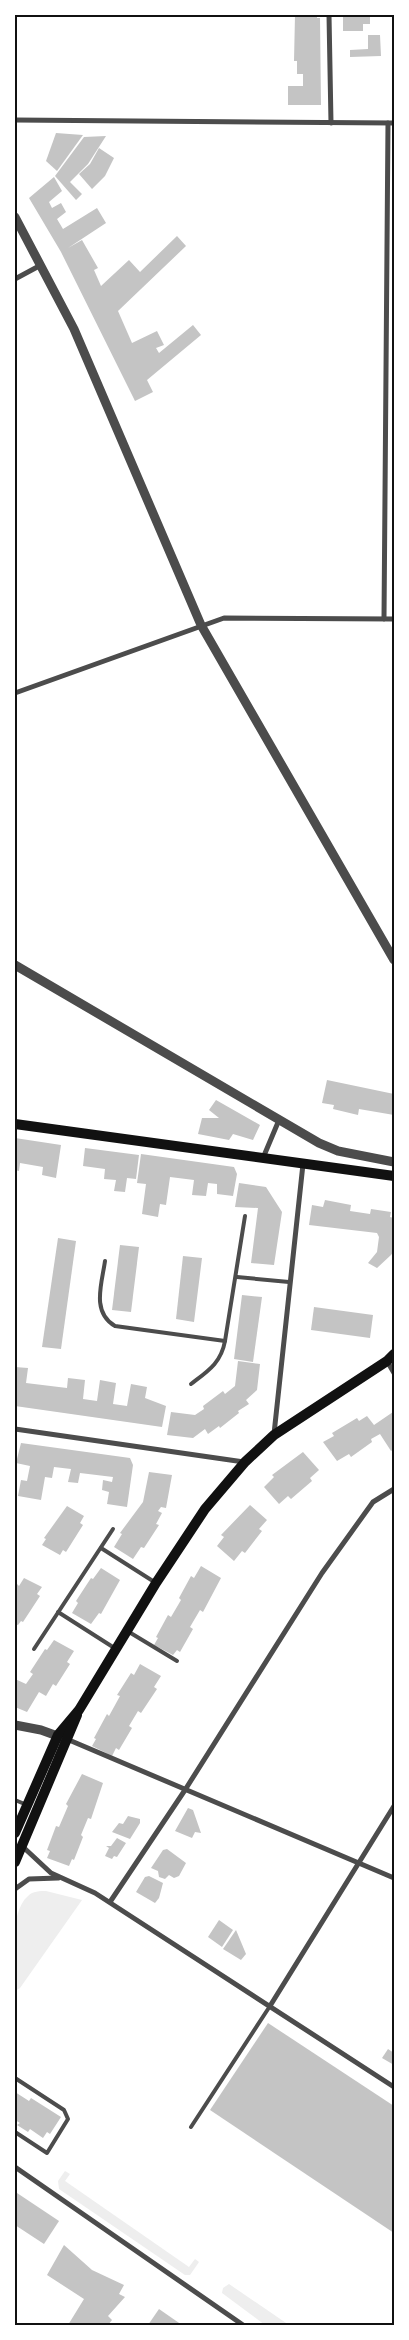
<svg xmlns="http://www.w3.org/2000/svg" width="409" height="2340" font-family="'Space Grotesk',sans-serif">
  <rect width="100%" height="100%" fill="#fff"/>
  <!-- green -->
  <g fill="#eee">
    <path d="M 46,1891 L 82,1900 L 20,1988 L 15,1991 C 15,1966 8,1913 28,1896 C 33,1891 40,1891 46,1891 Z"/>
    <path d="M 65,2171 L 70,2174 L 65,2181 L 189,2267 L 195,2259 L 199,2262 L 190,2275 L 185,2275 L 59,2189 L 58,2181 Z"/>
    <path d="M 229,2284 L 289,2325 L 265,2325 L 222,2293 L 223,2288 Z"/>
  </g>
  <!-- building -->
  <g fill="#c4c4c4">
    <path d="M 295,15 L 317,15 L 317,18 L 320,18 L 321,105 L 288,105 L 288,86 L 303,86 L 303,74 L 297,74 L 297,61 L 294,61 Z"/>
    <path d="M 343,15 L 370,15 L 370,24 L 363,24 L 363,31 L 343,31 Z"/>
    <path d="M 368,35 L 380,35 L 381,56 L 350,57 L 350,50 L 368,49 Z"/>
    <path d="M 56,133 L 83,135 L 57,171 L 46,161 Z"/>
    <path d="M 106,136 L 88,164 L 70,182 L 82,194 L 76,200 L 55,176 L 84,137 Z"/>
    <path d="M 99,148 L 114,158 L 105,176 L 92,189 L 79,174 L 90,164 Z"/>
    <path d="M 54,177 L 62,191 L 49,202 L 52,208 L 61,203 L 66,212 L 57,219 L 63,229 L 97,208 L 106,223 L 68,248 L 82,240 L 98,268 L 94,270 L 101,286 L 129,260 L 140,272 L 177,236 L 186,246 L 118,311 L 132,343 L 157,331 L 164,345 L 156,348 L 159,353 L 193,325 L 201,335 L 147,380 L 153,392 L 135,401 L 61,252 L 29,198 Z"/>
    <path d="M 327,1080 L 394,1094 L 394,1115 L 359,1109 L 358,1115 L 333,1109 L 334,1105 L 322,1103 Z"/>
    <path d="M 216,1100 L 260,1125 L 253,1140 L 233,1134 L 229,1140 L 198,1134 L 202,1118 L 219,1118 L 209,1110 Z"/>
    <path d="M 15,1138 L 61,1145 L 56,1178 L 42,1175 L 43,1167 L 20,1163 L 19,1171 L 15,1170 Z"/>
    <path d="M 85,1148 L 139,1155 L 136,1179 L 127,1178 L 125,1192 L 114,1191 L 116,1180 L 104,1179 L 105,1169 L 83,1166 Z"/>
    <path d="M 141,1154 L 234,1167 L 237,1174 L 233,1196 L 217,1194 L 217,1184 L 208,1183 L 206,1196 L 192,1195 L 194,1180 L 170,1177 L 166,1205 L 160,1204 L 158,1217 L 142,1214 L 146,1184 L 137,1183 Z"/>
    <path d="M 239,1183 L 266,1187 L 282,1212 L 274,1265 L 251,1263 L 258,1208 L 235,1207 Z"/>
    <path d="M 325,1200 L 351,1205 L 350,1211 L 370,1214 L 371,1209 L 391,1212 L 390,1217 L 394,1218 L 394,1251 L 391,1255 L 377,1268 L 368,1263 L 377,1252 L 379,1237 L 377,1233 L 309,1225 L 312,1205 L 323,1207 Z"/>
    <path d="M 58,1238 L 76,1241 L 61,1349 L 42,1347 Z"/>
    <path d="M 120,1245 L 139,1247 L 131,1312 L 112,1310 Z"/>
    <path d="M 183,1256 L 202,1258 L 194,1322 L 176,1319 Z"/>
    <path d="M 242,1295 L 262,1297 L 253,1362 L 234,1359 Z"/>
    <path d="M 314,1307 L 373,1315 L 370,1338 L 311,1330 Z"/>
    <path d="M 238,1361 L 260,1364 L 257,1390 L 246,1400 L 249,1404 L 238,1411 L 239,1413 L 220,1428 L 219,1426 L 208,1434 L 205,1429 L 193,1438 L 167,1435 L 171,1412 L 195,1415 L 204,1409 L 203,1406 L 223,1391 L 225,1394 L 235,1386 Z"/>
    <path d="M 15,1367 L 28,1368 L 26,1383 L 67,1388 L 68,1378 L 85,1380 L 83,1399 L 97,1401 L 100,1380 L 116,1383 L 113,1404 L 127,1406 L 131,1384 L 147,1387 L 145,1398 L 166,1406 L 162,1427 L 15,1406 Z"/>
    <path d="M 393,1412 L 394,1449 L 391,1451 L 380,1434 L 371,1439 L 372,1442 L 351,1457 L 349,1454 L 337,1461 L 323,1442 L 334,1436 L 332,1433 L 357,1418 L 359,1421 L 367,1416 L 374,1425 Z"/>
    <path d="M 21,1443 L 130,1458 L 133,1465 L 127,1507 L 107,1504 L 109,1492 L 102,1490 L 103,1480 L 112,1482 L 113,1477 L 80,1473 L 78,1483 L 68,1482 L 71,1469 L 54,1467 L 52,1478 L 45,1477 L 41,1500 L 18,1496 L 21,1480 L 27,1481 L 30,1466 L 16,1463 Z"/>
    <path d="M 303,1452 L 319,1470 L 310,1478 L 312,1481 L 291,1499 L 288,1496 L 279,1504 L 264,1487 L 274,1477 L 272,1475 Z"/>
    <path d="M 149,1472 L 172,1475 L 166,1508 L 161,1507 L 158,1511 L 162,1513 L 156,1524 L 159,1525 L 144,1548 L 141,1547 L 133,1559 L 114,1547 L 122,1534 L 120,1533 L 143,1502 Z"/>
    <path d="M 250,1505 L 267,1520 L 259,1529 L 262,1531 L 245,1553 L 242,1551 L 234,1561 L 217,1546 L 224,1537 L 221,1535 Z"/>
    <path d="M 67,1506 L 84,1516 L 80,1523 L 83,1525 L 66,1552 L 63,1550 L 60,1555 L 42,1545 L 46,1539 L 44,1538 Z"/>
    <path d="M 201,1566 L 221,1578 L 203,1612 L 200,1610 L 190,1627 L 193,1629 L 180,1652 L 177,1650 L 173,1655 L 154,1645 L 158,1638 L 156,1637 L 168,1615 L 171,1617 L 181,1600 L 179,1598 L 191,1576 L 194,1578 Z"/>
    <path d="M 101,1568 L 120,1580 L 101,1614 L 99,1613 L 91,1624 L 72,1613 L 78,1603 L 76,1601 L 91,1578 L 93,1579 Z"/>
    <path d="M 24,1578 L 42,1587 L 37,1594 L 40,1596 L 23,1622 L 21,1621 L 18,1625 L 15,1624 L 15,1587 L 17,1584 L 19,1586 Z"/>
    <path d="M 54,1640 L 74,1651 L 67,1662 L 70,1664 L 56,1686 L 53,1684 L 46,1696 L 39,1692 L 27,1712 L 15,1707 L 15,1679 L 26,1684 L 33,1674 L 30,1672 L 45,1649 L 47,1650 Z"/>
    <path d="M 140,1664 L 161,1676 L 154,1687 L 157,1689 L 141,1713 L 138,1711 L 129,1726 L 132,1728 L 119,1750 L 116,1748 L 112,1756 L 92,1746 L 96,1739 L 94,1738 L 107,1714 L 109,1716 L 120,1696 L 117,1695 L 131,1673 L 134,1675 Z"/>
    <path d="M 82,1774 L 103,1783 L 91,1819 L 88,1818 L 81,1835 L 83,1837 L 74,1860 L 72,1859 L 69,1866 L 47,1858 L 50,1851 L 47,1850 L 56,1826 L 59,1827 L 68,1806 L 66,1804 Z"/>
    <path d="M 188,1808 L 193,1810 L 201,1833 L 195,1832 L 192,1838 L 175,1831 Z"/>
    <path d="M 128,1816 L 140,1819 L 140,1823 L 130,1839 L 112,1832 L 119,1823 L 123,1824 Z"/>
    <path d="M 117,1838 L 126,1843 L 117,1857 L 114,1856 L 112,1859 L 105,1856 L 109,1848 L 106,1846 L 111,1846 Z"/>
    <path d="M 167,1849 L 186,1863 L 179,1876 L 174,1878 L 169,1875 L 165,1879 L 159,1877 L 158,1871 L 151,1868 L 163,1850 Z"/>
    <path d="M 149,1876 L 163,1883 L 159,1898 L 155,1903 L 136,1892 L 145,1877 Z"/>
    <path d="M 219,1920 L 233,1930 L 222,1947 L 208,1937 Z"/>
    <path d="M 236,1930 L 246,1954 L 241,1960 L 223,1949 Z"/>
    <path d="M 268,2023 L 394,2106 L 394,2233 L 210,2110 Z"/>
    <path d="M 388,2049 L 394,2053 L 394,2065 L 382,2058 Z"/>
    <path d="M 15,2092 L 29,2101 L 31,2098 L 61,2117 L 50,2134 L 47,2132 L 43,2138 L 30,2129 L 28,2132 L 17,2125 L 20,2123 L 15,2120 Z"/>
    <path d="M 17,2193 L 59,2221 L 44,2244 L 15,2225 Z"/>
    <path d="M 64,2245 L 92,2270 L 124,2285 L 119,2294 L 125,2297 L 108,2316 L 112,2320 L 108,2325 L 68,2325 L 84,2299 L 47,2275 Z"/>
    <path d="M 159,2309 L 182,2325 L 148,2325 Z"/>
  </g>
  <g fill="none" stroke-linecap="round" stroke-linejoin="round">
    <!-- service -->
    <g stroke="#4c4c4c" stroke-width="4">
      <path d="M 105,1261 C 102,1283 91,1312 115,1326 L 225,1341 L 245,1216"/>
      <path d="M 237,1277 L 289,1282"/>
      <path d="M 191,1384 C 208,1371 221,1363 225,1341"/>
      <path d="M 101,1548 L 156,1583"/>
      <path d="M 58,1612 L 116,1649"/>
      <path d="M 129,1632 L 177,1661"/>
      <path d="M 34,1649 L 113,1529"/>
      <path d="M 15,1800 L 27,1805"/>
      <path d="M 15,2078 L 64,2110 L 68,2119 L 47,2153 L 15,2132"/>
      <path d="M 191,2127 L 270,2006"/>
    </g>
    <!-- minor -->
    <g stroke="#4c4c4c" stroke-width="5">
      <path d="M 329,15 L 331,123"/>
      <path d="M 15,120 L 394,123"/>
      <path d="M 15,279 L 41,265"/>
      <path d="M 384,619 L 388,123"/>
      <path d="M 15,693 L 224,618 L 394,619"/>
      <path d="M 263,1158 L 279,1120"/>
      <path d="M 387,1361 L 394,1373"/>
      <path d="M 15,1429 L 244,1462"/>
      <path d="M 274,1434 L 303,1164"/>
      <path d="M 69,1740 L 394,1878"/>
      <path d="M 22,1846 L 51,1873 L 95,1893 L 394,2087"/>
      <path d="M 15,1889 L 29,1879 L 58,1878"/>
      <path d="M 110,1902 L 185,1790 L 322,1573 L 373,1502 L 394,1489"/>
      <path d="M 270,2006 L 394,1806"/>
      <path d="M 15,2167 L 243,2325"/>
    </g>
    <!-- tertiary -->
    <g stroke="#4c4c4c" stroke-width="9">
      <path d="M 15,217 L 74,329 L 201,625 L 394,960"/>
      <path d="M 15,965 L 319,1143 L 338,1151 L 394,1162"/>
      <path d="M 15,1725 L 41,1730 L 63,1738"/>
    </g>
    <!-- secondary -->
    <g stroke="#111" stroke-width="10">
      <path d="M 15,1124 L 394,1176"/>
      <path d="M 15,1833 L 58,1735 L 79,1710 L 156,1583 L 205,1509 L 245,1462 L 274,1435 L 387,1361 L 394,1354"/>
      <path d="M 15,1862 L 77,1715"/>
    </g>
  </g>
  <!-- border -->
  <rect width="409" height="2340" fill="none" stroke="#ffffff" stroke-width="32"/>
  <rect x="16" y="16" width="377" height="2308" fill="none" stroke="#111" stroke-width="2"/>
</svg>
